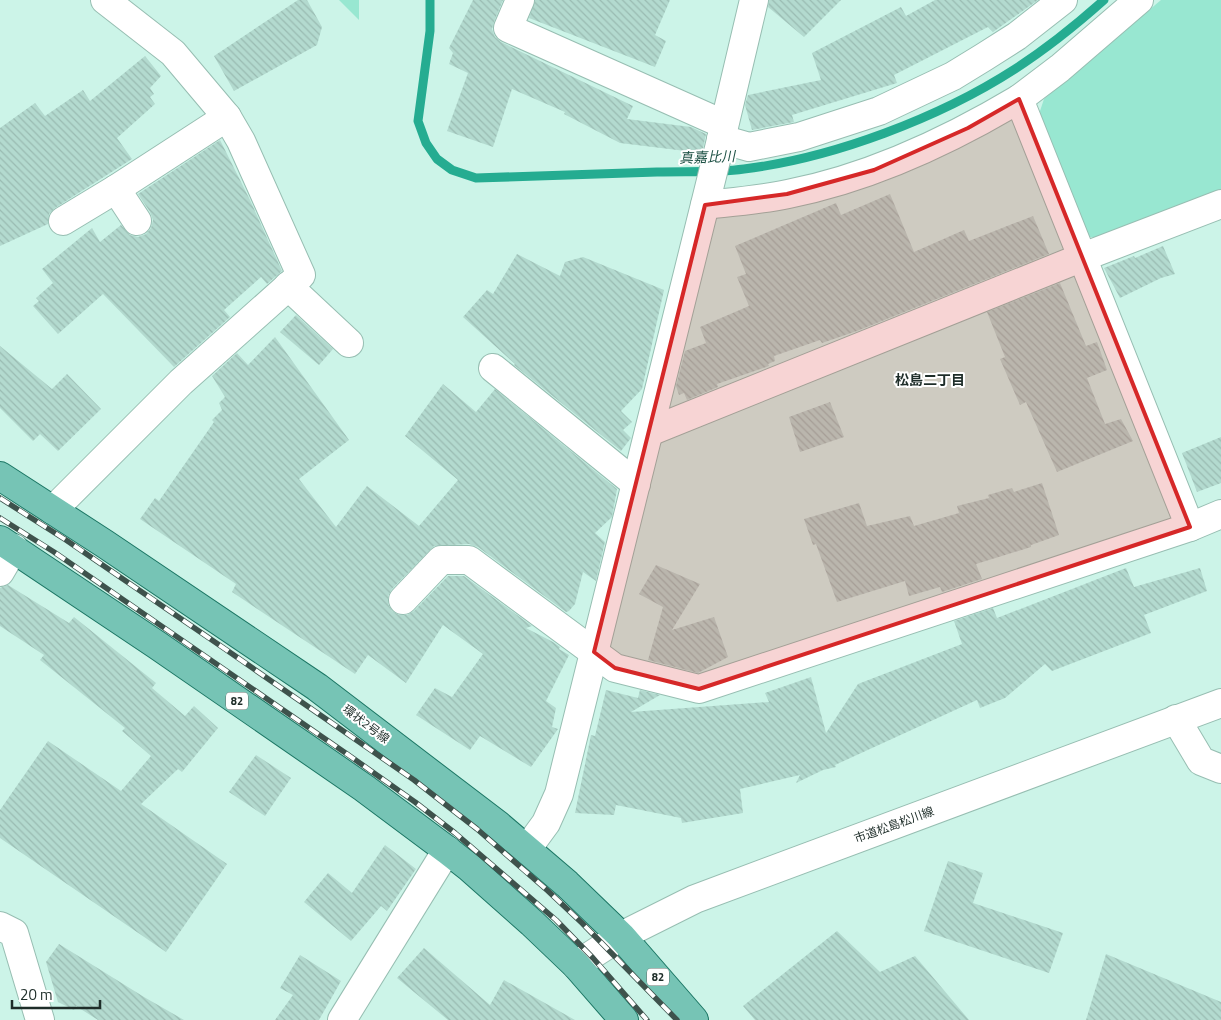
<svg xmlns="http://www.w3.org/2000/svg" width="1221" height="1020" font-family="'Titillium Web','Noto Sans JP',sans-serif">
  <defs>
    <pattern id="forest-firs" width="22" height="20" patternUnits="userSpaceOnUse" patternTransform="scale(1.25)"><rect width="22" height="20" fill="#98e7d1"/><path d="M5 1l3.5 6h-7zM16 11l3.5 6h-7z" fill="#83c6b3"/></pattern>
    <pattern id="building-back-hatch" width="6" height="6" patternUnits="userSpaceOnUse" patternTransform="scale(1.25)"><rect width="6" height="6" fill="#b3dacf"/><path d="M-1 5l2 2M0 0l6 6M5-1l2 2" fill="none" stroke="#9abbb2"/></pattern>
  </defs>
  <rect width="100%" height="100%" fill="#ccf4e8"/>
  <!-- forest -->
  <path fill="url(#forest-firs)" d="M 339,0 L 359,0 L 359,20 Z"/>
  <!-- park -->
  <path fill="#98e7d1" d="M 1161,0 L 1221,0 L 1221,190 L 1097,237 L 1089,237 L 1085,233 L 1038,122 L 1040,111 L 1044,99 Z"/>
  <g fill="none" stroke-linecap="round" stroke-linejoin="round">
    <!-- stream -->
    <path stroke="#25ac91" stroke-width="9" d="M 430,0 L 430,31 L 418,121 L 426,143 L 437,159 L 452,170 L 476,178 C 536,176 596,174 657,172 C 685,171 715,173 744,169 C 833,158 939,118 1015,69 C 1046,49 1076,25 1104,0"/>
  </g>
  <!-- building -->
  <g fill="url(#building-back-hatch)">
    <path d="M 298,0 L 307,0 L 322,27 L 317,45 L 234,91 L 214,56 Z"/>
    <path d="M 473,0 L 503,0 L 494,22 L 492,29 L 495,37 L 501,42 L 633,106 L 627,119 L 691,127 L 706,134 L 702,153 L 620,143 L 564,114 L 565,112 L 512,89 L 493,147 L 447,131 L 468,73 L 449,64 L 453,53 L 449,48 Z"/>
    <path d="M 535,0 L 670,0 L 655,35 L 666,41 L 655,67 L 529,18 Z"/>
    <path d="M 769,0 L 841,0 L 804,37 L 768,7 Z"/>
    <path d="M 935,0 L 1038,0 L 993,32 L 988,27 L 894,75 L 897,83 L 792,115 L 794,122 L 752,130 L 745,105 L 748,95 L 821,80 L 812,53 L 901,7 L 906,16 Z"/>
    <path d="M 145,56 L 161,76 L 150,88 L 154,94 L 150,97 L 155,104 L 117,138 L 132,159 L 55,208 L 49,214 L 48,224 L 0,246 L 0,128 L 35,103 L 45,116 L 83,90 L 90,101 Z"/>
    <path d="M 220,140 L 250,200 L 282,271 L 267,284 L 261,277 L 224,310 L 230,317 L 174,367 L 103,294 L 58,334 L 33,306 L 39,301 L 36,298 L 53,283 L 42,269 L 92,228 L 100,242 L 121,225 L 130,235 L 138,237 L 146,234 L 151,228 L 153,220 L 150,212 L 138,194 Z"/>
    <path d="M 890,194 L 914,252 L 964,230 L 969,241 L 1033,216 L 1049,254 L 857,331 L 822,343 L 820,340 L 774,356 L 775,361 L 768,364 L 769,366 L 717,384 L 718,387 L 687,400 L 684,393 L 679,395 L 676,386 L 685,351 L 706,343 L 700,327 L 749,306 L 737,277 L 746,274 L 735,246 L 836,203 L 841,215 Z"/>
    <path d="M 1163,246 L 1175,274 L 1161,278 L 1120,298 L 1104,268 L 1134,256 L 1135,258 Z"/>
    <path d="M 517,254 L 560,276 L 565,262 L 583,257 L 664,290 L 642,389 L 621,411 L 632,422 L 623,430 L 631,438 L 621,451 L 514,365 L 515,364 L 463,317 L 487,290 L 493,294 Z"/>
    <path d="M 1060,283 L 1086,346 L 1097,342 L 1107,370 L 1087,378 L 1105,424 L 1121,419 L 1133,441 L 1057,472 L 1026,402 L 1020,405 L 1000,359 L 1005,357 L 987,312 Z"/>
    <path d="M 296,315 L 333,349 L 319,365 L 280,332 Z"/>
    <path d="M 275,337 L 349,440 L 299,479 L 336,527 L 367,486 L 419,526 L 458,480 L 405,436 L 443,384 L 476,412 L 495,389 L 617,489 L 612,517 L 595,533 L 605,542 L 596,581 L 583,572 L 575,604 L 569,611 L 566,612 L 478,547 L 469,544 L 434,546 L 392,589 L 388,596 L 388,604 L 392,611 L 399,615 L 407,615 L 414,611 L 448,576 L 464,576 L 532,626 L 526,628 L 553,642 L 560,647 L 559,649 L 569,655 L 546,701 L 556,708 L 552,727 L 558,729 L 531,767 L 480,736 L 470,750 L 416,715 L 435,688 L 452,697 L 483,654 L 443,625 L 406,683 L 368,655 L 355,674 L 232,592 L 236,584 L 140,519 L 155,498 L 159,501 L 214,422 L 212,420 L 222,410 L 219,403 L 225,397 L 212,376 L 237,353 L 248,365 Z"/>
    <path d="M 0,346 L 52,389 L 67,374 L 101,409 L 58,451 L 40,434 L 33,441 L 0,408 Z"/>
    <path d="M 830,402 L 844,437 L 800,452 L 789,417 Z"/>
    <path d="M 1221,437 L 1221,483 L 1197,492 L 1182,453 Z"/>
    <path d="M 1042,483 L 1059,535 L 1031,545 L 1031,547 L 976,564 L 982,579 L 942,592 L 940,587 L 909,596 L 905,581 L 837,602 L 816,544 L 813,545 L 804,519 L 859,503 L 867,526 L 910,516 L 914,526 L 959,513 L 957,506 L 989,498 L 988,495 L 1012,488 L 1014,492 Z"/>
    <path d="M 656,565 L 700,584 L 672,630 L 714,617 L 728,657 L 698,673 L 648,660 L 663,607 L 639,594 Z"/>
    <path d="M 1126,568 L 1134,587 L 1200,568 L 1207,591 L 1144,615 L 1151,633 L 1052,671 L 1045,664 L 1005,698 L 980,708 L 977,700 L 835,765 L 836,767 L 823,770 L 796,783 L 800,775 L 740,789 L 743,813 L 682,823 L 681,818 L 616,805 L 614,815 L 575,813 L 591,735 L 595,736 L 606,690 L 638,698 L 640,690 L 660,695 L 631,712 L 769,702 L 765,693 L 811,677 L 826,733 L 858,684 L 962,644 L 954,621 L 993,608 L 997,618 Z"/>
    <path d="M 8,585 L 69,623 L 74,617 L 156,683 L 152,688 L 185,716 L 194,706 L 218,728 L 182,772 L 178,769 L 141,804 L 227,864 L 166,952 L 0,838 L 0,810 L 48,741 L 121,791 L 151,756 L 122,731 L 125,728 L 40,660 L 44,655 L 0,626 L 0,588 Z"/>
    <path d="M 256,755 L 291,778 L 265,816 L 229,792 Z"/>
    <path d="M 385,845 L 416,869 L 387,911 L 381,906 L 351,941 L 304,902 L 328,873 L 352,893 Z"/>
    <path d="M 948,861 L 983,873 L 973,903 L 1063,933 L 1049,973 L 924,931 Z"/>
    <path d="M 837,931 L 880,972 L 915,956 L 969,1020 L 755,1020 L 743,1006 Z"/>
    <path d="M 59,944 L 144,997 L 184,1020 L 98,1020 L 76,1006 L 74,1010 L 58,1002 L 46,962 Z"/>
    <path d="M 424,948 L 490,1005 L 504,980 L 575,1020 L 448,1020 L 397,978 Z"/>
    <path d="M 1106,954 L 1221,1002 L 1221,1020 L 1086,1020 Z"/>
    <path d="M 300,955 L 341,981 L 319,1020 L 275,1020 L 293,995 L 280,988 Z"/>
  </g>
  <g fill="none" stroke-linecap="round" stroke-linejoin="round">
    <!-- minor casing -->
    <g stroke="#97beb2" stroke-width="30">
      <g id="minor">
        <path d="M 520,0 L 508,28 L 723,124"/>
        <path d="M 1139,0 L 1060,68 L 1019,99 L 1190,527"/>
        <path d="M 721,139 L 749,147 L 799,137 L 879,111 L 953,76 L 984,57 L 1017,36 L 1063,0"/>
        <path d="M 116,189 L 137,221"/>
        <path d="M 705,205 C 732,202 760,200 788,194 C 870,178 947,142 1019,99"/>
        <path d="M 63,221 L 116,189 L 227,117"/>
        <path d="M 288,286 L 349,343"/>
        <path d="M 493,368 L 636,484"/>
        <path d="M 649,432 L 1083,257 L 1221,204"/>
        <path d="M 53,510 L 181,382 L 301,275 L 241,141 L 227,117 L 173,53 L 105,0"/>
        <path d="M 0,572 L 14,548"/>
        <path d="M 403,600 L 441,560 L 469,560 L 615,668 L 699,689 L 1190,527 L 1221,514"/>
        <path d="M 1176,719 L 1201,761 L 1221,769"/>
        <path d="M 527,849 L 546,823 L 559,794 L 719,148 L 754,0"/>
        <path d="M 0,926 L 14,933 L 40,1020"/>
        <path d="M 576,965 L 621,936 L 695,899 L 1221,703"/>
        <path d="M 342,1020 L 447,850"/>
      </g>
    </g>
    <!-- major casing -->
    <g stroke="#1b7664" stroke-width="30">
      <g id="major">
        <path d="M 0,476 L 105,544 L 317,687 L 498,825 L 567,884 L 621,936 L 694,1020"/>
        <path d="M 0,540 L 157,645 L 364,788 L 447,850 L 470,868 L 532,923 L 576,965 L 624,1020"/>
      </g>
    </g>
    <!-- minor -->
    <use href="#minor" stroke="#fff" stroke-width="28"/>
    <!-- major -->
    <use href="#major" stroke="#76c4b5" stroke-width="28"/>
    <!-- rail casing -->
    <g stroke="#3e524c" stroke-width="5.5">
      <g id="rail">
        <path d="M 0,498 L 66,540 L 228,651 L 414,780 L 477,829 L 548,891 L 582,923 L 677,1020"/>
        <path d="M 0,518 L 54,552 L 347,754 L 415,802 L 455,833 L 556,920 L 593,958 L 647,1020"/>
      </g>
    </g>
    <!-- rail -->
    <use href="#rail" stroke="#fff" stroke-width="4" stroke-dasharray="11" stroke-linecap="butt"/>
  </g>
  <!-- marked area -->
  <path fill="#d62828" fill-opacity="0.2" stroke="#d62828" stroke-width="4" stroke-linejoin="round" d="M 1019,99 L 1190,527 L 699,689 L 615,668 L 594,652 L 705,205 L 787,194 L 874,170 L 968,128 Z"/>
  <g text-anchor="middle" stroke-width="4" stroke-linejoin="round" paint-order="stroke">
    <!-- shield labels -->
    <g fill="#fff" stroke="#626c69" stroke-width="1">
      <rect x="226" y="692.5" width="22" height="17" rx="4"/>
      <rect x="647" y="968.5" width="22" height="17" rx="4"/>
    </g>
    <g font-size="11" font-weight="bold" fill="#1e2d29">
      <text x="237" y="705">82</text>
      <text x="658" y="981">82</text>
    </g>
    <!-- street labels -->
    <g font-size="12" fill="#1e2d29" stroke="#fff">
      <text transform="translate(366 724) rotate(37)" y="4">環状2号線</text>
      <text transform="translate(894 825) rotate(-20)" y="4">市道松島松川線</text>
    </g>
    <!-- water labels -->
    <g font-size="14" font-style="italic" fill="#205347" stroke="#fff">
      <text transform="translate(707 157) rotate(-2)" y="5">真嘉比川</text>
    </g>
    <!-- neighbourhood labels -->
    <g font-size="14" font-weight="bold" fill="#1e2d29" stroke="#fff">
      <text x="930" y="385">松島二丁目</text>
    </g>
  </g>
  <!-- scale -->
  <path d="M12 1000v8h88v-8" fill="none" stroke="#1e2d29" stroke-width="2.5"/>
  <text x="20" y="1000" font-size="15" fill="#1e2d29" stroke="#ffffff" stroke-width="4" paint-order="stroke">20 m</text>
</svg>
